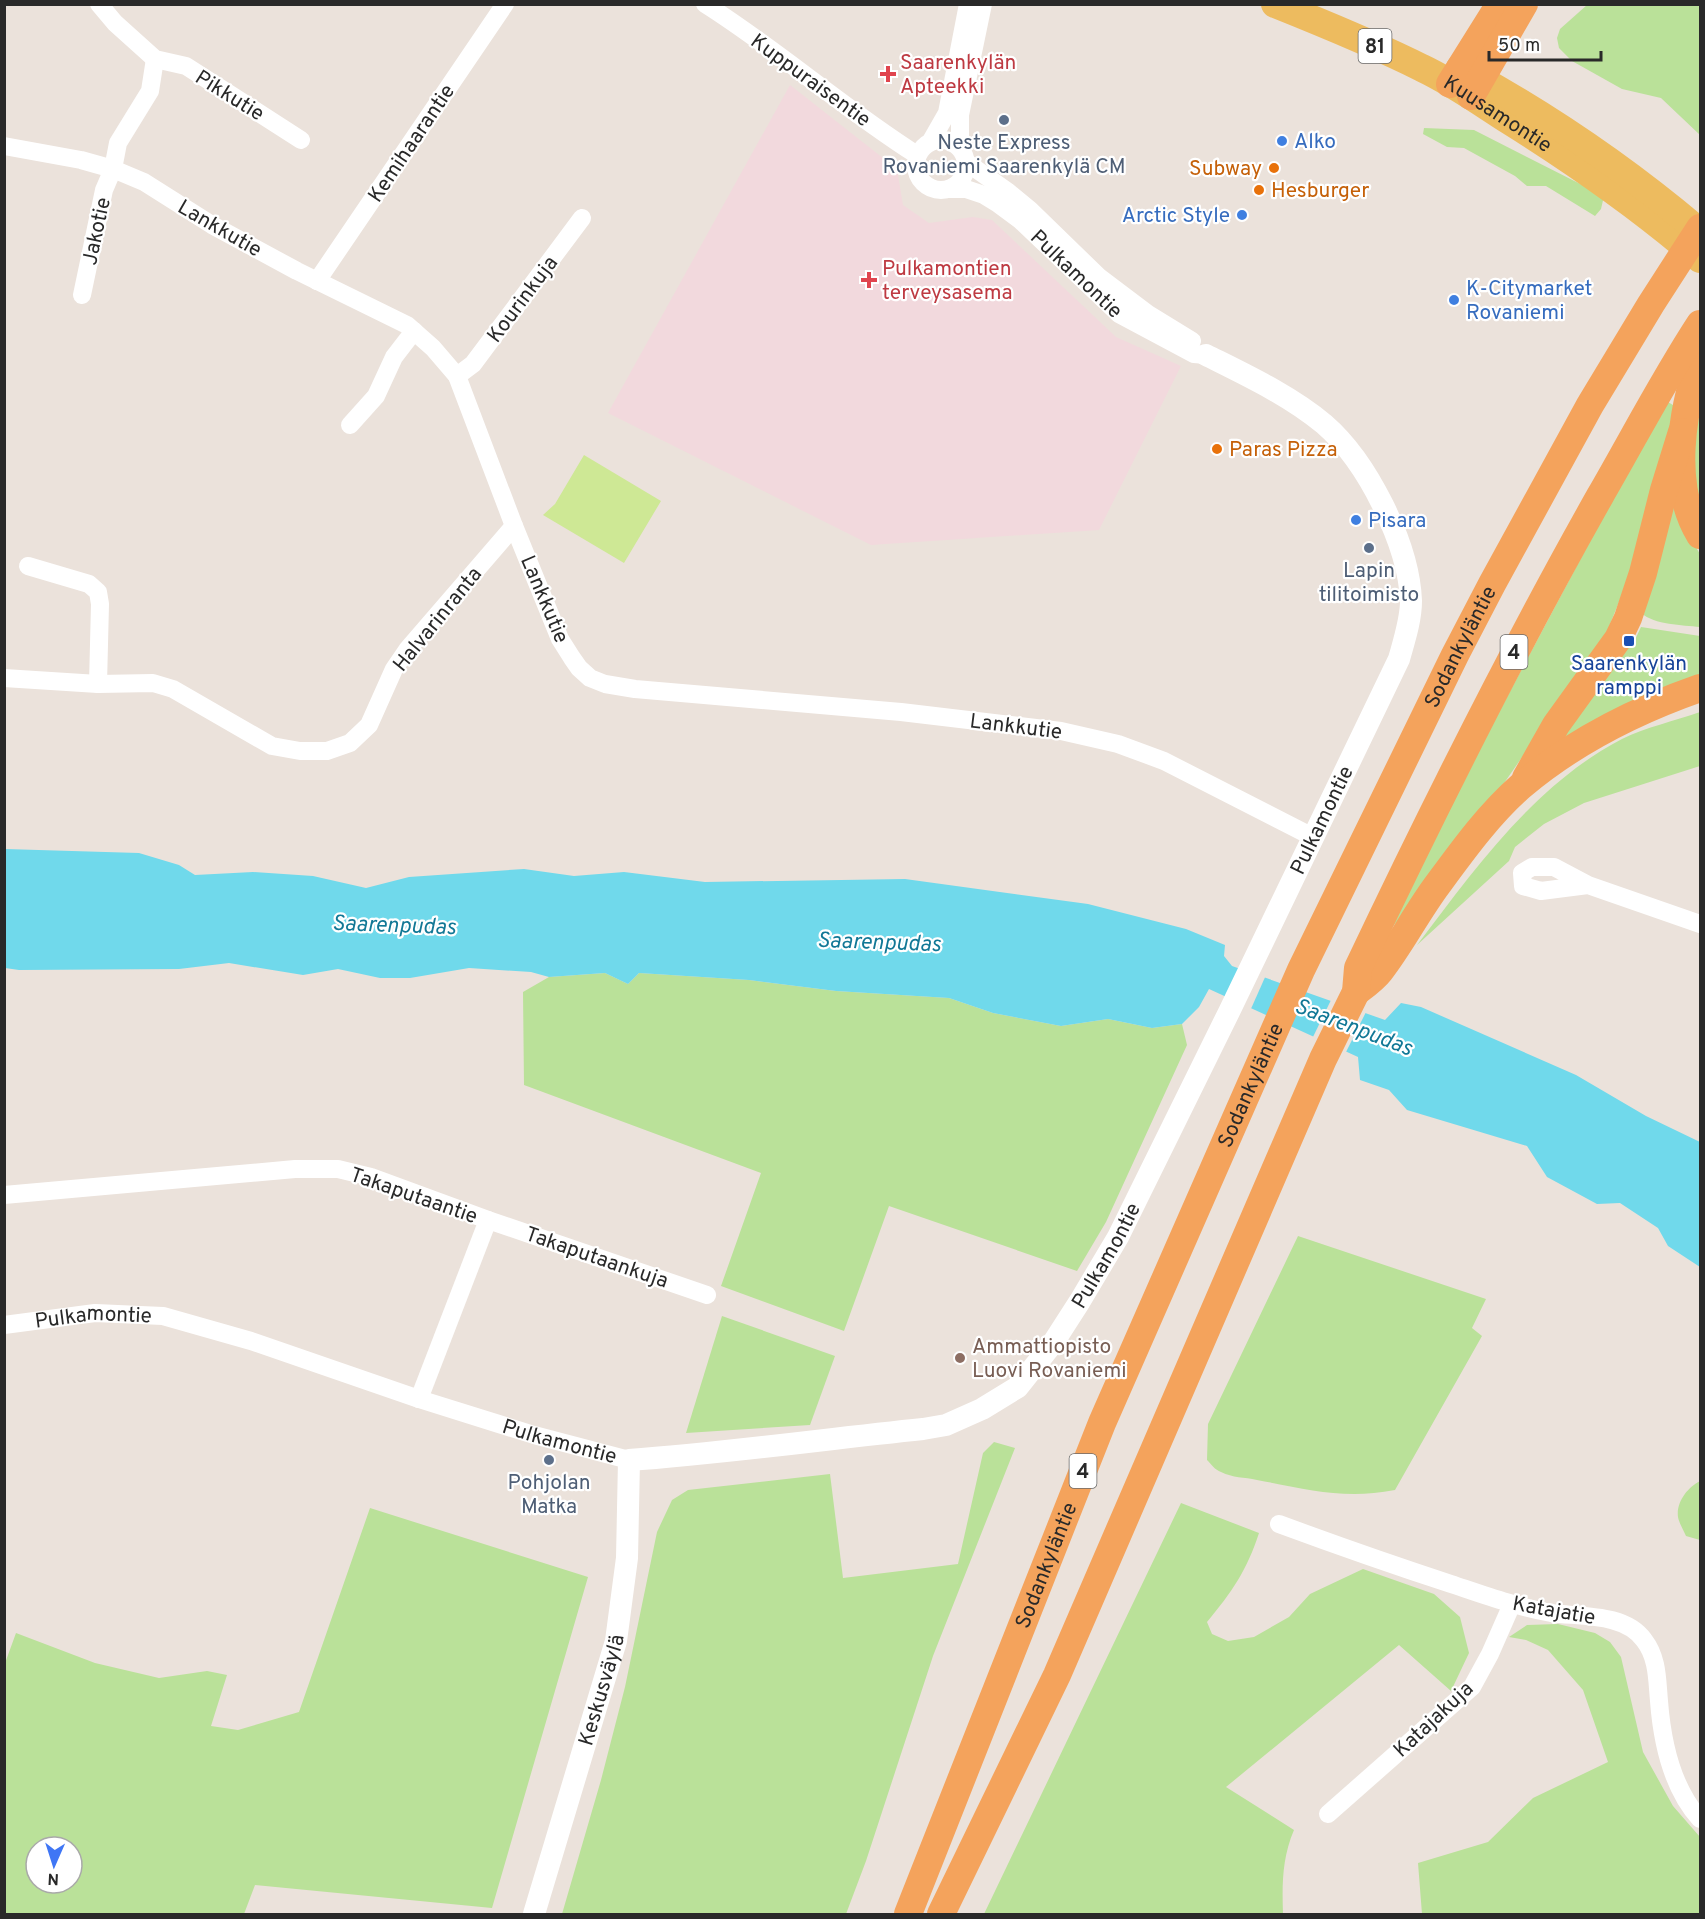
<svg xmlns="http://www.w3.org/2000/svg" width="1705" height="1919" font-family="Overpass,sans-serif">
  <rect width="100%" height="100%" fill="#ebe2db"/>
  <!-- medical -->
  <path fill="#f2d9dd" d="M 790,85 L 897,169 L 903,205 L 929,223 L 973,217 L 992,220 L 1116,337 L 1181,366 L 1099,530 L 871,545 L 608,413 Z"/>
  <!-- green -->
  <g fill="#bae199" fill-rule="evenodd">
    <path d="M 1587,5 L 1700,5 L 1700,135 L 1661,98 L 1622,89 L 1572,61 L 1559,48 L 1557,38 L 1560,29 Z"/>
    <path d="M 1424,128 L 1474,130 L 1604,196 L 1601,209 L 1595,216 L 1546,186 L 1527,186 L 1515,176 L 1464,148 L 1447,147 L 1423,134 Z"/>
    <path d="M 1700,386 L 1700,516 L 1689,453 Z"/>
    <path d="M 1665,400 L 1676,407 L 1640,550 L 1604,639 L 1500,789 L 1417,902 L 1376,943 Z"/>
    <path d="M 1673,479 L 1694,544 L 1700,554 L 1700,627 C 1682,625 1655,625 1641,613 Z"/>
    <path d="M 1641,627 L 1700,636 L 1700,678 L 1540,762 L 1619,652 L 1632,646 Z"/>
    <path d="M 1700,712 L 1700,766 L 1584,803 L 1544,824 L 1515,847 L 1509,861 L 1417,945 C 1475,869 1535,784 1622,739 C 1646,727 1675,721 1700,712 Z"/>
    <path d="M 605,973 L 628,984 L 639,973 L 749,980 L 836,991 L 949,998 L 993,1013 L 1061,1026 L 1108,1019 L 1152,1028 L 1182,1024 L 1187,1045 L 1106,1222 L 1077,1271 L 889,1206 L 844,1331 L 721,1286 L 761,1173 L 524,1085 L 523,992 L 549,977 Z"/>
    <path d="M 1298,1236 L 1486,1299 L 1472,1328 L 1482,1336 L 1395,1490 C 1343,1500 1307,1489 1257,1480 C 1244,1477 1233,1478 1221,1472 C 1215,1470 1211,1464 1207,1460 L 1208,1424 Z"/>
    <path d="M 722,1316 L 835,1356 L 810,1425 L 686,1433 Z"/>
    <path d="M 994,1442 L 1015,1448 L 933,1656 L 866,1861 L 846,1914 L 562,1914 L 601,1780 L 625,1687 L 657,1532 L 672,1500 L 688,1490 L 830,1474 L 843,1578 L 958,1564 L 983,1453 Z"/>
    <path d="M 1700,1481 L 1700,1540 L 1686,1536 C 1684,1531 1679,1523 1678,1517 C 1676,1502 1688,1487 1700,1481 Z"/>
    <path d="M 1181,1503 L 1259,1533 C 1247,1570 1232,1592 1207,1622 L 1212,1634 L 1228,1641 L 1254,1637 L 1289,1617 L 1310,1594 L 1363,1569 L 1434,1594 L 1460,1617 L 1469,1653 L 1451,1691 L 1399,1645 L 1226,1787 L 1294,1830 C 1282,1858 1282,1885 1283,1914 L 984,1914 Z"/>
    <path d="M 370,1508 L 588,1577 L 492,1908 L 255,1885 L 244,1914 L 5,1914 L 4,1666 L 16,1633 L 95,1663 L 159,1678 L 207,1671 L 227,1675 L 211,1726 L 238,1730 L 299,1712 ZM 36,1847 L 72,1847 L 72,1883 L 36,1883 Z"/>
    <path d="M 1558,1624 L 1595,1633 L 1610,1642 L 1621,1657 L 1643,1752 L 1673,1806 L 1700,1837 L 1700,1914 L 1422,1914 L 1418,1863 L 1488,1842 L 1533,1798 L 1608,1762 L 1583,1690 L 1548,1650 L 1526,1640 L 1509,1637 L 1527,1625 Z"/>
  </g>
  <!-- pitch -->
  <path fill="#cee895" d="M 584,455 L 661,501 L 624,563 L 543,515 L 555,504 Z"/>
  <!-- water -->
  <path fill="#70d9eb" d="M 5,849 L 139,853 L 179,865 L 195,875 L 253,872 L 313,876 L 366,888 L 409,877 L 524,869 L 574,876 L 624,872 L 705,882 L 905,879 L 1088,904 L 1186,929 L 1225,945 L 1224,956 L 1232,966 L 1385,1020 L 1401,1003 L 1421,1007 L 1576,1075 L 1646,1116 L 1700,1142 L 1700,1267 L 1668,1246 L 1658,1228 L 1620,1203 L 1597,1204 L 1547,1177 L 1527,1146 L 1407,1110 L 1389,1090 L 1360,1080 L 1358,1057 L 1209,989 L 1199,1007 L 1182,1024 L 1152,1028 L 1108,1019 L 1061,1026 L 993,1013 L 949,998 L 836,991 L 749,980 L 639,973 L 628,984 L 605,973 L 549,977 L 531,972 L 469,968 L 410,978 L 380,978 L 338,969 L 303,975 L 229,963 L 179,969 L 19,970 L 5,968 Z"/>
  <!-- pier -->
  <g fill="#ebe2db">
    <path d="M 1241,966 L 1266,975 L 1250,1011 L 1225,1000 Z"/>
    <path d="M 1332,998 L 1367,1010 L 1345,1054 L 1312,1039 Z"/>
  </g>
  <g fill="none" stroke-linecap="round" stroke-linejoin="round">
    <!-- minor -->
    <g stroke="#fff" stroke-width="18">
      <path d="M 99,4 L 115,23 L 155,59 L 186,66 L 301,140"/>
      <path d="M 705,4 C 778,50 844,109 917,155"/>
      <circle cx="941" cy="165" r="25"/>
      <path d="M 931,141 L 947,113 L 968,4"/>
      <path d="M 4,146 L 81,160 L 113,169 L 144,182 L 212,225 L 297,271 L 407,325 L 433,348 L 457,376 L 514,526 L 560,639 L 572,658 L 579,668 L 590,678 L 605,684 L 635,689 L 901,712 L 1061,731 L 1118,744 L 1164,761 L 1305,833 L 1312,839"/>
      <path d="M 960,148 L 960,115 L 983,4"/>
      <path d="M 966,162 L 1007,191 L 1030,210 L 1099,277 L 1148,314 L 1192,341"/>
      <path id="s1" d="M 949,189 L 966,189 L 984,195 L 997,203 L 1020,220 L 1119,314 L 1194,354 L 1206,355"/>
      <path d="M 317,281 L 505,4"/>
      <path d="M 82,295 L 104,190 L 113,169 L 118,143 L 150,91 L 155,59"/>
      <path d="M 457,376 L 473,364 L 582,218"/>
      <path d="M 350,425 L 376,396 L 394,357 L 414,331"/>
      <path d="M 28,566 L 89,584 L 98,592 L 100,604 L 98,684"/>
      <path d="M 4,678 L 98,684 L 153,683 L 173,689 L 272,746 L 300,751 L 327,751 L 350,743 L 369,725 L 394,669 L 407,650 L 514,526"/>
      <path d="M 1588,885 L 1541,891 L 1523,886 L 1522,873 L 1532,867 L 1554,867 L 1588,885 L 1700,924"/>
      <path d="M 4,1195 L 295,1169 L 338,1169 L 371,1177 L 488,1220 L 707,1295"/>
      <path id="s2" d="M 4,1325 L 95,1313 L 163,1316 L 251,1341 L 419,1399 L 534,1435 L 629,1460"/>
      <path d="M 419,1399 L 488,1220"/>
      <path d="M 1279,1524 C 1336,1545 1393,1565 1451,1584 C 1484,1595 1517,1607 1551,1613 C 1581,1617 1625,1613 1644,1640 C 1658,1658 1657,1680 1659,1701 C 1662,1741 1672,1788 1700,1819"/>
      <path d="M 1328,1814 L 1472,1687 L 1490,1654 L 1512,1604"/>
    </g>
    <!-- tertiary -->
    <path stroke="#fff" stroke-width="22" id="s3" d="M 534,1914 L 616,1641 L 627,1558 L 629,1460 C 727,1453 825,1439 923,1429 L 946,1425 L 982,1409 L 1018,1387 L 1053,1343 L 1080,1301 L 1118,1237 L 1229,1012 L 1399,659 C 1404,641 1411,620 1411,601 C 1409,544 1367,461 1324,424 C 1289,395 1246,375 1206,355"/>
    <!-- primary -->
    <g stroke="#edbb5f" stroke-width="28">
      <path id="s4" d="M 1275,4 C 1325,24 1374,44 1422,68 C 1452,82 1480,102 1508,120 C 1575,162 1640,207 1700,259"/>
      <path d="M 1460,68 C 1545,114 1627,170 1700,232"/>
    </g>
    <!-- trunk -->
    <g stroke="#f4a35c" stroke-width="28">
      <path d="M 1450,84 L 1500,4"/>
      <path d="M 1471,96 L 1524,4"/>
      <path d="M 1700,358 C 1682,410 1669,485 1700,535"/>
      <path d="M 1526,778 L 1556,725 L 1618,639 L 1628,618 L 1643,573 L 1664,490 L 1682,432"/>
      <path d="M 1356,992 C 1364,986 1374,979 1380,971 C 1401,944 1417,912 1438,884 C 1463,850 1489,814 1521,786 C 1573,742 1637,710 1700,688"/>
      <path id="s5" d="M 908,1914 L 1102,1423 L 1301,970 L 1455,655 L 1492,584 L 1590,405 L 1651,304 L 1700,228"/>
      <path d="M 941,1914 L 1057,1675 L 1323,1059 L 1356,992 L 1358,968 C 1434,808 1513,650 1600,496 C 1633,439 1664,379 1700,324"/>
    </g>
  </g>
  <!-- markers -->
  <g fill="#e0444e" stroke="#fff" stroke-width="2">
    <path d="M885 65h6v6h6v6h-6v6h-6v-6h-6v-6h6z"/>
    <path d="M866 271h6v6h6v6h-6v6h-6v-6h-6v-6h6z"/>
  </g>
  <g fill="#5c6f8a" stroke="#fff" stroke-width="2">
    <circle cx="1004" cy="120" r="6"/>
    <circle cx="1369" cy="548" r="6"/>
    <circle cx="549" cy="1460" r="6"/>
  </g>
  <g fill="#3f7fe0" stroke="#fff" stroke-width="2">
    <circle cx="1282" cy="141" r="6"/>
    <circle cx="1242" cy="215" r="6"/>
    <circle cx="1454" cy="300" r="6"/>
    <circle cx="1356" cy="520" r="6"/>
  </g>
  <g fill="#e8710a" stroke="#fff" stroke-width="2">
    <circle cx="1274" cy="168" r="6"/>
    <circle cx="1259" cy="190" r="6"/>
    <circle cx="1217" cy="449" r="6"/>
  </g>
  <rect fill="#1a4fb4" stroke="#fff" stroke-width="2" x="1623" y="635" width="12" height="12" rx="3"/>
  <circle fill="#8d6e63" stroke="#fff" stroke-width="2" cx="960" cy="1358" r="6"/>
  <g text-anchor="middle" stroke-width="4.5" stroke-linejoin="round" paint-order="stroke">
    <!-- shield labels -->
    <g fill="#fff" stroke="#696969" stroke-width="1.5">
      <rect x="1358.5" y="29" width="33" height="34" rx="4.5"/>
      <rect x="1500.5" y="635" width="27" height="34" rx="4.5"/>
      <rect x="1069.5" y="1454" width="27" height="34" rx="4.5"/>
    </g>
    <g font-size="20" font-weight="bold" fill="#292929">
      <text x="1375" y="53">81</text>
      <text x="1514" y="659">4</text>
      <text x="1083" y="1478">4</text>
    </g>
    <!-- health labels -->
    <g font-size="21" fill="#be3a42" stroke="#fff" text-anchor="start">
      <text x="900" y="69">Saarenkylän<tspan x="900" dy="24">Apteekki</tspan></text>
      <text x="882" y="275">Pulkamontien<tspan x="882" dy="24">terveysasema</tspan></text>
    </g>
    <!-- street labels -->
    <g font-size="21" fill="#292929" stroke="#fff">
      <text transform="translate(811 80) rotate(36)" y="7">Kuppuraisentie</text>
      <text transform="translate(230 95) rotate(32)" y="7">Pikkutie</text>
      <text dy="7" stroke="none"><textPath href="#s4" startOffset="249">Kuusamontie</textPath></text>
      <text transform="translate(411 143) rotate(-56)" y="7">Kemihaarantie</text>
      <text transform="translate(220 228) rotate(30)" y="7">Lankkutie</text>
      <text transform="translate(96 231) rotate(-78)" y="7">Jakotie</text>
      <text dy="7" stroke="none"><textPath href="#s1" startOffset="158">Pulkamontie</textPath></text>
      <text transform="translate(522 299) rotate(-53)" y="7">Kourinkuja</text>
      <text transform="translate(545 599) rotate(67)" y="7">Lankkutie</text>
      <text transform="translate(437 619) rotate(-51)" y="7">Halvarinranta</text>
      <text dy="7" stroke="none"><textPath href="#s5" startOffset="1383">Sodankyläntie</textPath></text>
      <text transform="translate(1016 726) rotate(7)" y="7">Lankkutie</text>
      <text dy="7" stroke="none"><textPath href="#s3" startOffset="1512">Pulkamontie</textPath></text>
      <text dy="7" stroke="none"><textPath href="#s5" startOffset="897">Sodankyläntie</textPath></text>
      <text transform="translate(414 1195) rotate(19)" y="7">Takaputaantie</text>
      <text dy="7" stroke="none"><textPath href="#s3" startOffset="1026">Pulkamontie</textPath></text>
      <text transform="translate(597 1257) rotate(19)" y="7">Takaputaankuja</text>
      <text dy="7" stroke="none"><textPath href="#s2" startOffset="90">Pulkamontie</textPath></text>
      <text dy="7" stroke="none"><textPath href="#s2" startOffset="576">Pulkamontie</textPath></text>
      <text dy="7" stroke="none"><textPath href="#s5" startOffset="375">Sodankyläntie</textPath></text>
      <text transform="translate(1554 1610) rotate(10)" y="7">Katajatie</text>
      <text dy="7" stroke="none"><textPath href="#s3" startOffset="234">Keskusväylä</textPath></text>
      <text transform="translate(1433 1719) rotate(-43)" y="7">Katajakuja</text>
    </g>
    <!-- shop labels -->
    <g font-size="21" fill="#366cbe" stroke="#fff" text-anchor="start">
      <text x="1294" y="148">Alko</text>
      <text x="1230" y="222" text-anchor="end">Arctic Style</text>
      <text x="1466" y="295">K-Citymarket<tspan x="1466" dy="24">Rovaniemi</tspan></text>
      <text x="1368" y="527">Pisara</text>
    </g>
    <!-- service labels -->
    <g font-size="21" fill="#4e5e75" stroke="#fff">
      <text x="1004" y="149">Neste Express<tspan x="1004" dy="24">Rovaniemi Saarenkylä CM</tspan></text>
      <text x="1369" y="577">Lapin<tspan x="1369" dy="24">tilitoimisto</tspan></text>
      <text x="549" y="1489">Pohjolan<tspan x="549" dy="24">Matka</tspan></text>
    </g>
    <!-- food labels -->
    <g font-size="21" fill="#c56008" stroke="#fff" text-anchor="start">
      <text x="1262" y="175" text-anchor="end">Subway</text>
      <text x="1271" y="197">Hesburger</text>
      <text x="1229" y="456">Paras Pizza</text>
    </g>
    <!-- transit labels -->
    <g font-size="21" fill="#164399" stroke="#fff">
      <text x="1629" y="670">Saarenkylän<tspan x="1629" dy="24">ramppi</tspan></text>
    </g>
    <!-- education labels -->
    <g font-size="21" fill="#785e54" stroke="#fff" text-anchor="start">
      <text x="972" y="1353">Ammattiopisto<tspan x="972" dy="24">Luovi Rovaniemi</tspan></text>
    </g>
    <!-- water labels -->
    <g font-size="22" font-style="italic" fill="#117896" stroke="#fff">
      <text transform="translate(394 924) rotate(2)" y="8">Saarenpudas</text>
      <text transform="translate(879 941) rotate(2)" y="8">Saarenpudas</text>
      <text transform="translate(1354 1026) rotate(21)" y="8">Saarenpudas</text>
    </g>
  </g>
  <!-- border -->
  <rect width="1705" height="1919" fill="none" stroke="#292929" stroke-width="12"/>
  <!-- north arrow -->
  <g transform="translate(54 1865) rotate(183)"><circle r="28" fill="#ffffff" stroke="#a9a9a9" stroke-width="1.5"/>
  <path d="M0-4.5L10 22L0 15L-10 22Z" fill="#3f76f5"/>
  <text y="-9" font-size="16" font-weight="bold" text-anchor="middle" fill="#292929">N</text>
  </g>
  <!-- scale -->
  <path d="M1489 51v9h112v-9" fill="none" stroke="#292929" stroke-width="3"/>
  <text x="1498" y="51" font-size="18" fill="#292929" stroke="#ffffff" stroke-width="4.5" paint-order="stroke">50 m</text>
</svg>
